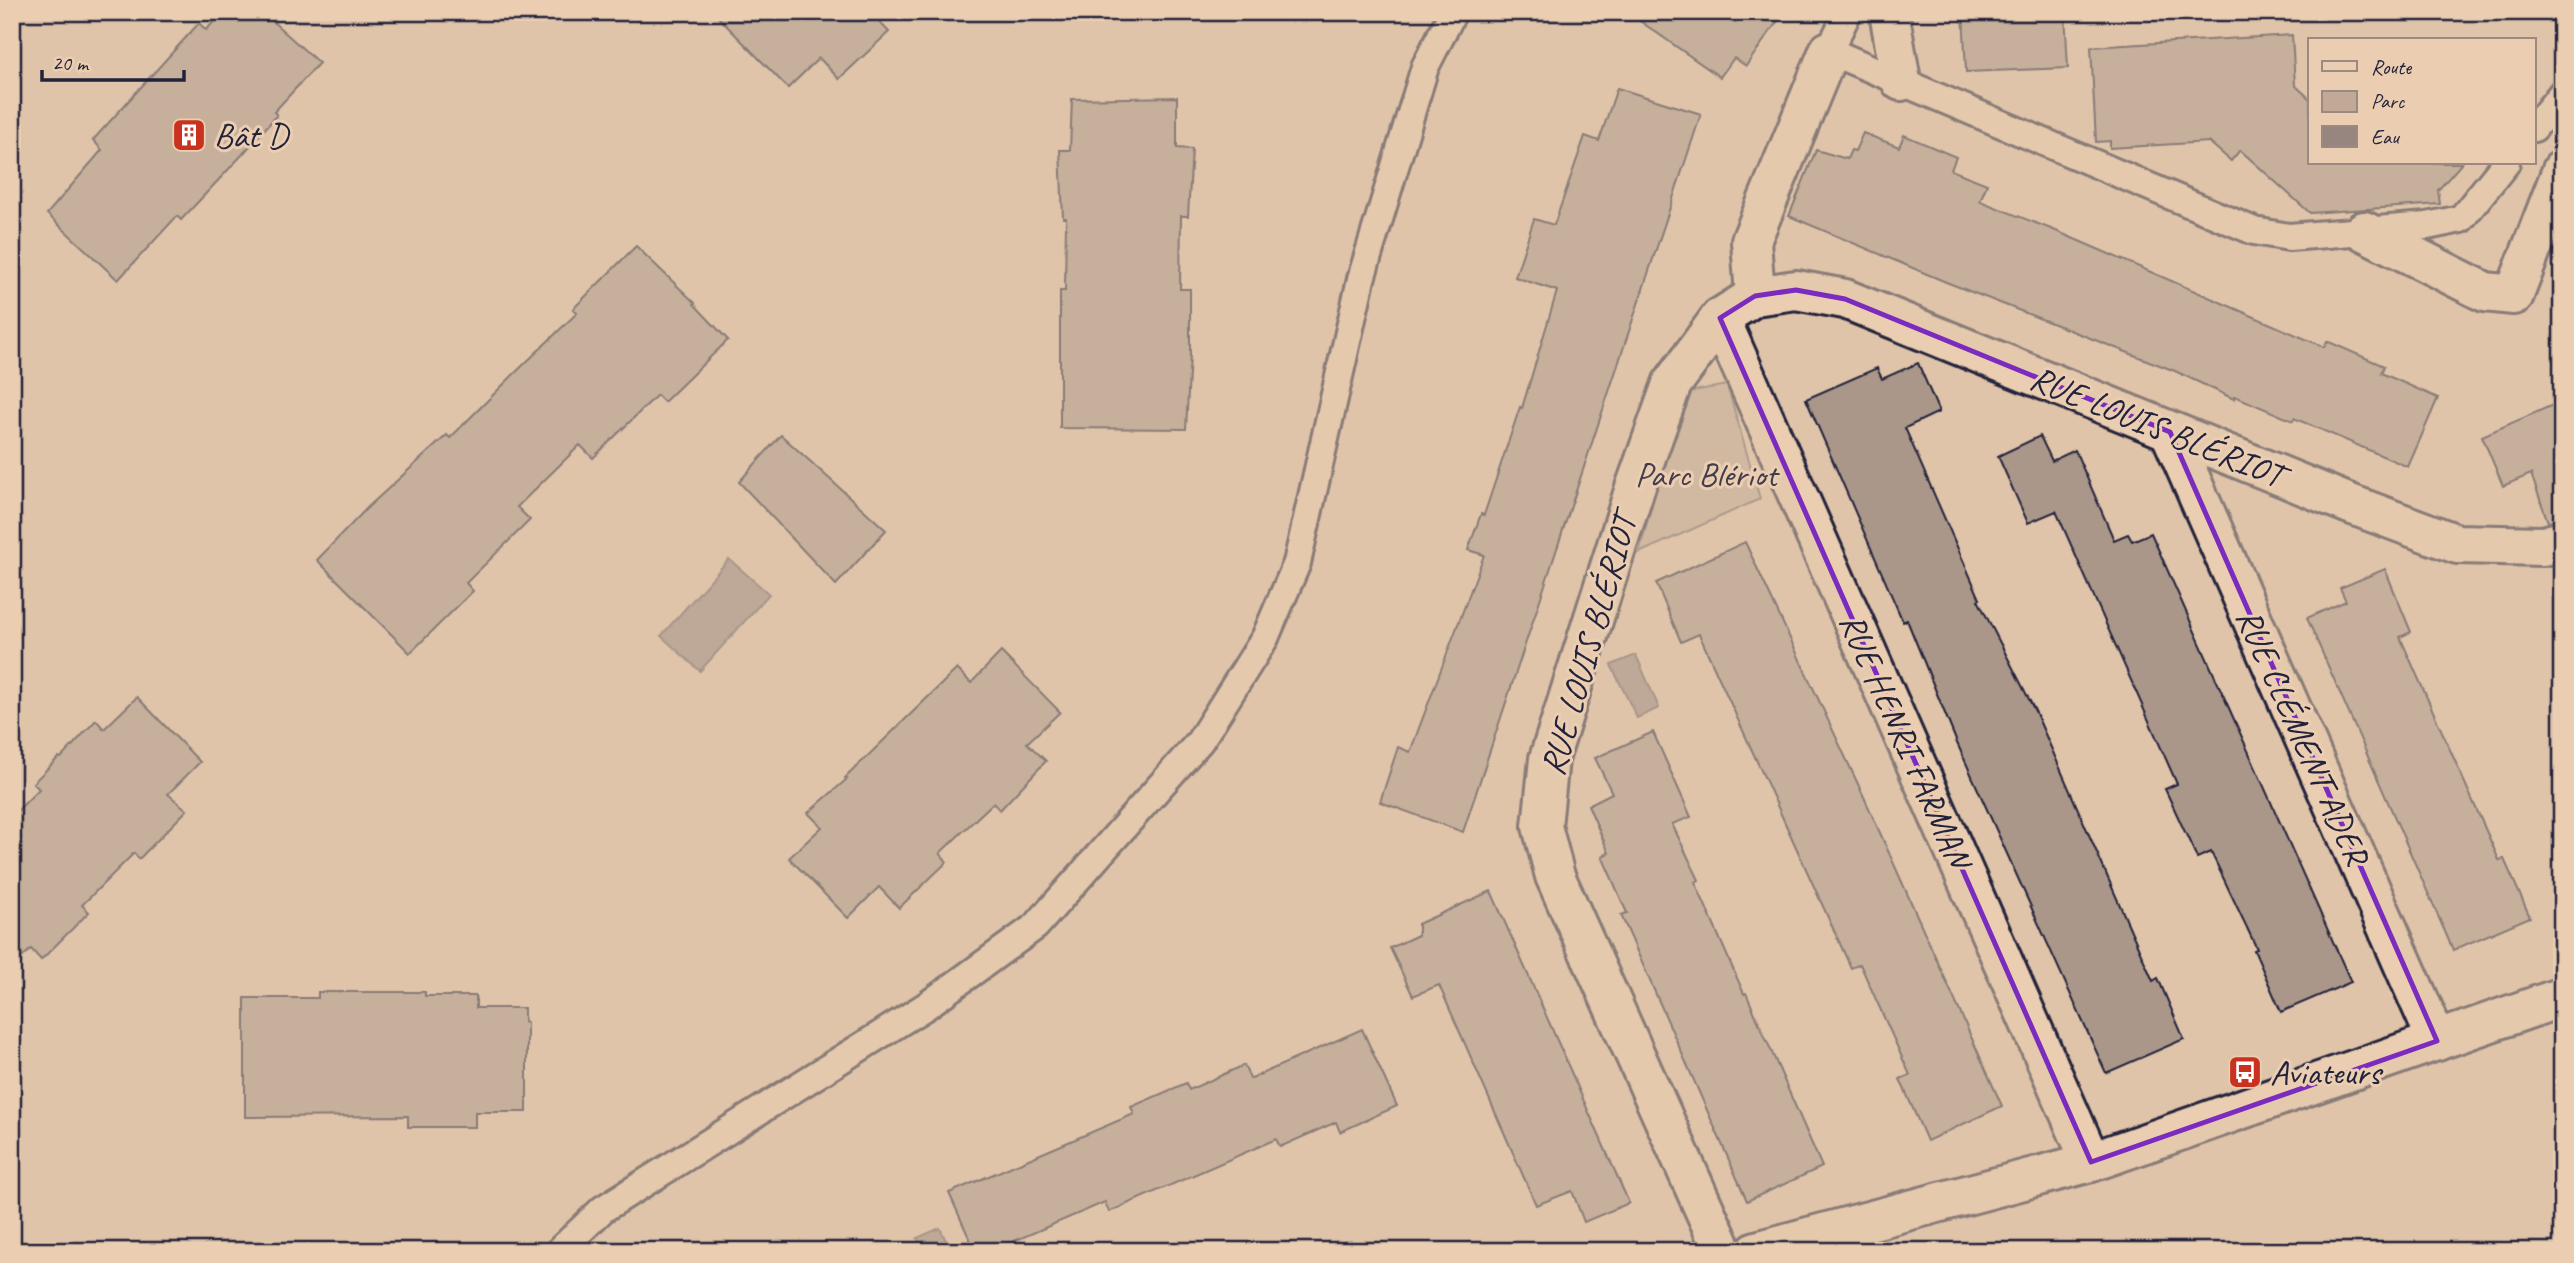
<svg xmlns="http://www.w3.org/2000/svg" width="2574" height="1263" font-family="Caveat,sans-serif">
  <rect width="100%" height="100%" fill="#dfc4aa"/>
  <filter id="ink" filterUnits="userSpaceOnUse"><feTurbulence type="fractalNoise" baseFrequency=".0143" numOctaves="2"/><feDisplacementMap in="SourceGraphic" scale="14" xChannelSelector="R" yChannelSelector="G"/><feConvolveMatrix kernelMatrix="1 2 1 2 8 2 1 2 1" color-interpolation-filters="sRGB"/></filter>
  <g filter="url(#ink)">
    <!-- green -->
    <path fill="#c0a997" stroke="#716669" stroke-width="2" d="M 1727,385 L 1760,499 L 1639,553 L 1682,393 Z"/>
    <!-- water -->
    <g fill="#978580" stroke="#685d64" stroke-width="2">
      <path d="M 729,559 L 769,594 L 700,671 L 661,636 Z"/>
      <path d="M 1636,655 L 1659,708 L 1637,718 L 1611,665 Z"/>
      <path d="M 940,1228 L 951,1251 L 923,1251 L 917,1238 Z"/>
    </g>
    <!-- building -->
    <g fill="#aa978a" stroke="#22223b" stroke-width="2">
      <path d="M 223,12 L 262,12 L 319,63 L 274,112 L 277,115 L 242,155 L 181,220 L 177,216 L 118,280 L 47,214 L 102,150 L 93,140 L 199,23 L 206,30 Z"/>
      <path d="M 713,12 L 870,12 L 889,32 L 839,79 L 819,58 L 788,88 Z"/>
      <path d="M 1627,12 L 1784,12 L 1746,66 L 1734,58 L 1720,77 Z"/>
      <path d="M 1963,12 L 2065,12 L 2068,68 L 1966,72 Z"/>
      <path d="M 2292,35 L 2295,85 L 2310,99 L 2310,163 L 2462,163 L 2438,190 L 2440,204 L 2310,213 L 2240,150 L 2231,161 L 2209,142 L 2110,148 L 2110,141 L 2096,142 L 2091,47 Z"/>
      <path d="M 1617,88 L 1701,114 L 1463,832 L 1380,802 L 1398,747 L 1410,752 L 1484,555 L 1468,550 L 1481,514 L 1484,515 L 1520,407 L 1522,408 L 1557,291 L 1515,277 L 1534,219 L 1554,225 L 1585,136 L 1599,141 Z"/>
      <path d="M 1177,97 L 1177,148 L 1192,149 L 1188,216 L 1181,216 L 1180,289 L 1190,289 L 1190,355 L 1186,429 L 1060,428 L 1060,291 L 1065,291 L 1066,218 L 1063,218 L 1060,150 L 1070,150 L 1072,99 Z"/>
      <path d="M 1863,133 L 1899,147 L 1904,135 L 1956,157 L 1951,170 L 1987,184 L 1980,201 L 2056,231 L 2324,347 L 2327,341 L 2384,366 L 2381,373 L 2438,398 L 2408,467 L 2294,418 L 2293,421 L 2235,396 L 2234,399 L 2175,371 L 1946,282 L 1789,216 L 1816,150 L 1847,159 L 1851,150 L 1855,151 Z"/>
      <path d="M 636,246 L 695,303 L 694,304 L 728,340 L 664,402 L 657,395 L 593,458 L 580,445 L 517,507 L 530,520 L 466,583 L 473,591 L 410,653 L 317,560 L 368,507 L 447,435 L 450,438 L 512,376 L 577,313 L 573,309 Z"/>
      <path d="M 1918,363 L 1939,412 L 1905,428 L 1980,599 L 1978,600 L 2035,711 L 2153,981 L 2158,978 L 2184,1039 L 2106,1073 L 1957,743 L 1907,620 L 1903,622 L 1806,399 L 1877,368 L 1882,379 Z"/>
      <path d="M 2562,401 L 2562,520 L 2548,522 L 2531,474 L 2503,486 L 2482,436 Z"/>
      <path d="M 781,435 L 886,530 L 836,585 L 739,482 Z"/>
      <path d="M 2040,436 L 2052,461 L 2075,450 L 2114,540 L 2128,534 L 2132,541 L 2151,533 L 2351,982 L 2281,1012 L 2254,950 L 2257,949 L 2211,852 L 2197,858 L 2165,789 L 2177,784 L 2056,511 L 2028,523 L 1998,456 Z"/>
      <path d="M 1745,542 L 1864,797 L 2002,1106 L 1927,1141 L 1900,1079 L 1910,1075 L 1860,964 L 1851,968 L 1699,634 L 1681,642 L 1656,583 Z"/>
      <path d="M 2385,569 L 2411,632 L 2400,637 L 2499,860 L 2504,859 L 2530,917 L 2453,950 L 2307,618 L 2346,601 L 2340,588 Z"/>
      <path d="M 1001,652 L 1060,712 L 1027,743 L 1046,761 L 1000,810 L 993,803 L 940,853 L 947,862 L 899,908 L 879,887 L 848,918 L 789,858 L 822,827 L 808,813 L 847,779 L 845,778 L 957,669 L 971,683 Z"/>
      <path d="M 137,697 L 200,762 L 168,794 L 187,810 L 139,859 L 134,853 L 82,905 L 89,912 L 41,960 L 31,949 L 12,967 L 12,816 L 39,789 L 33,783 L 59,757 L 61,758 L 96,720 L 104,729 Z"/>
      <path d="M 1653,732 L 1691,817 L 1672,824 L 1699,880 L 1695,882 L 1744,994 L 1746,993 L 1822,1167 L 1747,1201 L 1621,915 L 1627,913 L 1602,856 L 1609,853 L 1588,805 L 1612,793 L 1595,758 Z"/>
      <path d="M 1491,891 L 1629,1203 L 1584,1222 L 1572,1191 L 1536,1205 L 1439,985 L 1413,996 L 1390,948 L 1418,935 L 1418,924 Z"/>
      <path d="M 318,992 L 425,992 L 425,996 L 476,996 L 476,1008 L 524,1008 L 524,1022 L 527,1022 L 527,1112 L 475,1112 L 475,1127 L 408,1127 L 408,1116 L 245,1117 L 245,998 L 318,998 Z"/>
      <path d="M 1362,1029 L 1397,1106 L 1340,1132 L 1336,1122 L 1280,1147 L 1276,1139 L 1109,1212 L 1105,1202 L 991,1251 L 975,1251 L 949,1193 L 1134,1114 L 1131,1107 L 1186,1083 L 1189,1090 L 1244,1065 L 1250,1079 Z"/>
    </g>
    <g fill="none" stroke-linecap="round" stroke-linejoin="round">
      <!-- lane casing -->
      <g stroke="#22223b" stroke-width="32">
        <g id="lane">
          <path d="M 1848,12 L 1829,51 L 2254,231 L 2289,237 L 2427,226 L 2461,219 L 2506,163"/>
          <path d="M 2534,128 L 2562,93"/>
          <path d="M 559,1251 L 603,1209 L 926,1006 L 1036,926 L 1200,741 L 1265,638 L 1297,563 L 1361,279 L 1425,67 L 1453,12"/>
        </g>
      </g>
      <!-- street casing -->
      <g stroke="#22223b" stroke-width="44">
        <g id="street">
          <path d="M 1889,12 L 1901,81"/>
          <path d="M 2364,231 L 2485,292 L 2514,295 L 2562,170"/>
          <path d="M 1755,296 L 1751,241 L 1829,51"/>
          <path d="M 1720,318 L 2091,1162"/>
          <path d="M 2170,432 L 2437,1041"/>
          <path d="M 1723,1251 L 1555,876 L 1542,826 L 1549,759 L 1635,488 L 1672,384 L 1720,318 L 1755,296 L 1796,290 L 1845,299 L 2350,504 L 2457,544 L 2543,546 L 2562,541"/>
          <path d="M 1756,1251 L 2091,1162 L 2562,997"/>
        </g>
      </g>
      <!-- lane -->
      <use href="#lane" stroke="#ebceb1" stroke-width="26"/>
      <!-- street -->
      <use href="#street" stroke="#ebceb1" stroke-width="38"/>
    </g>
  </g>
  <!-- marked area -->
  <path d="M0 0H2574V1263H0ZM 1796,290 L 1845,299 L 2170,432 L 2437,1041 L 2091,1162 L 1720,318 L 1755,296 Z" fill="#dfc4aa" fill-opacity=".55" fill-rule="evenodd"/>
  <path fill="none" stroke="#7b2cbf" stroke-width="5" stroke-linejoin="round" d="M 1796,290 L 1845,299 L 2170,432 L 2437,1041 L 2091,1162 L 1720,318 L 1755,296 Z"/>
  <!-- icons -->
  <defs>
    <g id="building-square" transform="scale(1.75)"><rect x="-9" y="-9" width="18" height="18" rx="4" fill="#c8321e" stroke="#ebceb1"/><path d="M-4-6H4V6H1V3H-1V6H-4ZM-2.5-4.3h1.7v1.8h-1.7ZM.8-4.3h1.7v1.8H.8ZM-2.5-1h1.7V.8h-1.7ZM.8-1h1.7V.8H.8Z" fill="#fff"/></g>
    <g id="bus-square" transform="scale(1.75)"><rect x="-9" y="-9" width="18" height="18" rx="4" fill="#c8321e" stroke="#ebceb1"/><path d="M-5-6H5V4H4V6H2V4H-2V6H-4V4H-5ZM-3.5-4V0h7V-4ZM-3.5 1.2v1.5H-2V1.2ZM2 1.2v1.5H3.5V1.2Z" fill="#fff"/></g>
  </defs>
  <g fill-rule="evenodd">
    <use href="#building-square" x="189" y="135"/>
    <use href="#bus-square" x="2245" y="1072"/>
  </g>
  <g text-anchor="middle" stroke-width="6" stroke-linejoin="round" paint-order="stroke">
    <!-- poi labels -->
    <g font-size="35" fill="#22223b" stroke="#ebceb1" text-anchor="start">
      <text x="214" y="147">Bât D</text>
      <text x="2270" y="1084">Aviateurs</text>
    </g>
    <!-- street labels -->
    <g font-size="35" fill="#22223b" stroke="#ebceb1">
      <text transform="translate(2157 426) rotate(22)" y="12">RUE LOUIS BLÉRIOT</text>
      <text transform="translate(1588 645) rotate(-74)" y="12">RUE LOUIS BLÉRIOT</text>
      <text transform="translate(2303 736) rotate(66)" y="12">RUE CLÉMENT ADER</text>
      <text transform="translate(1906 740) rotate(66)" y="12">RUE HENRI FARMAN</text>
    </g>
    <!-- park labels -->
    <g font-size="35" fill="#423d4d" stroke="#ebceb1">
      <text x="1706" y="486">Parc Blériot</text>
    </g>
  </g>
  <!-- margin -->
  <rect width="2574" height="1263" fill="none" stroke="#ebceb1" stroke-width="42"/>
  <rect x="21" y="21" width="2532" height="1221" fill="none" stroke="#22223b" stroke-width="2.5" filter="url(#ink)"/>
  <!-- legend -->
  <rect x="2308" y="38" width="228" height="126" fill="#ebceb1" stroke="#9b8982" stroke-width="2"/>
  <rect x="2322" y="61" width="35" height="10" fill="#ebceb1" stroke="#9b8982" stroke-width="2"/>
  <text x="2371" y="74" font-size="21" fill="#22223b">Route</text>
  <rect x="2322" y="91" width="35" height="21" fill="#c0a997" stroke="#9b8982" stroke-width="2"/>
  <text x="2371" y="108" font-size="21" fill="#22223b">Parc</text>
  <rect x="2322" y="126" width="35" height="21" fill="#978580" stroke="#9b8982" stroke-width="2"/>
  <text x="2371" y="144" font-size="21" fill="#22223b">Eau</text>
  <!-- scale -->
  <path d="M42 70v10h142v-10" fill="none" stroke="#22223b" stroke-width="3.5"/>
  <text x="52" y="70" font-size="21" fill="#22223b" stroke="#ebceb1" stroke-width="5" paint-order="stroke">20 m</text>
</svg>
